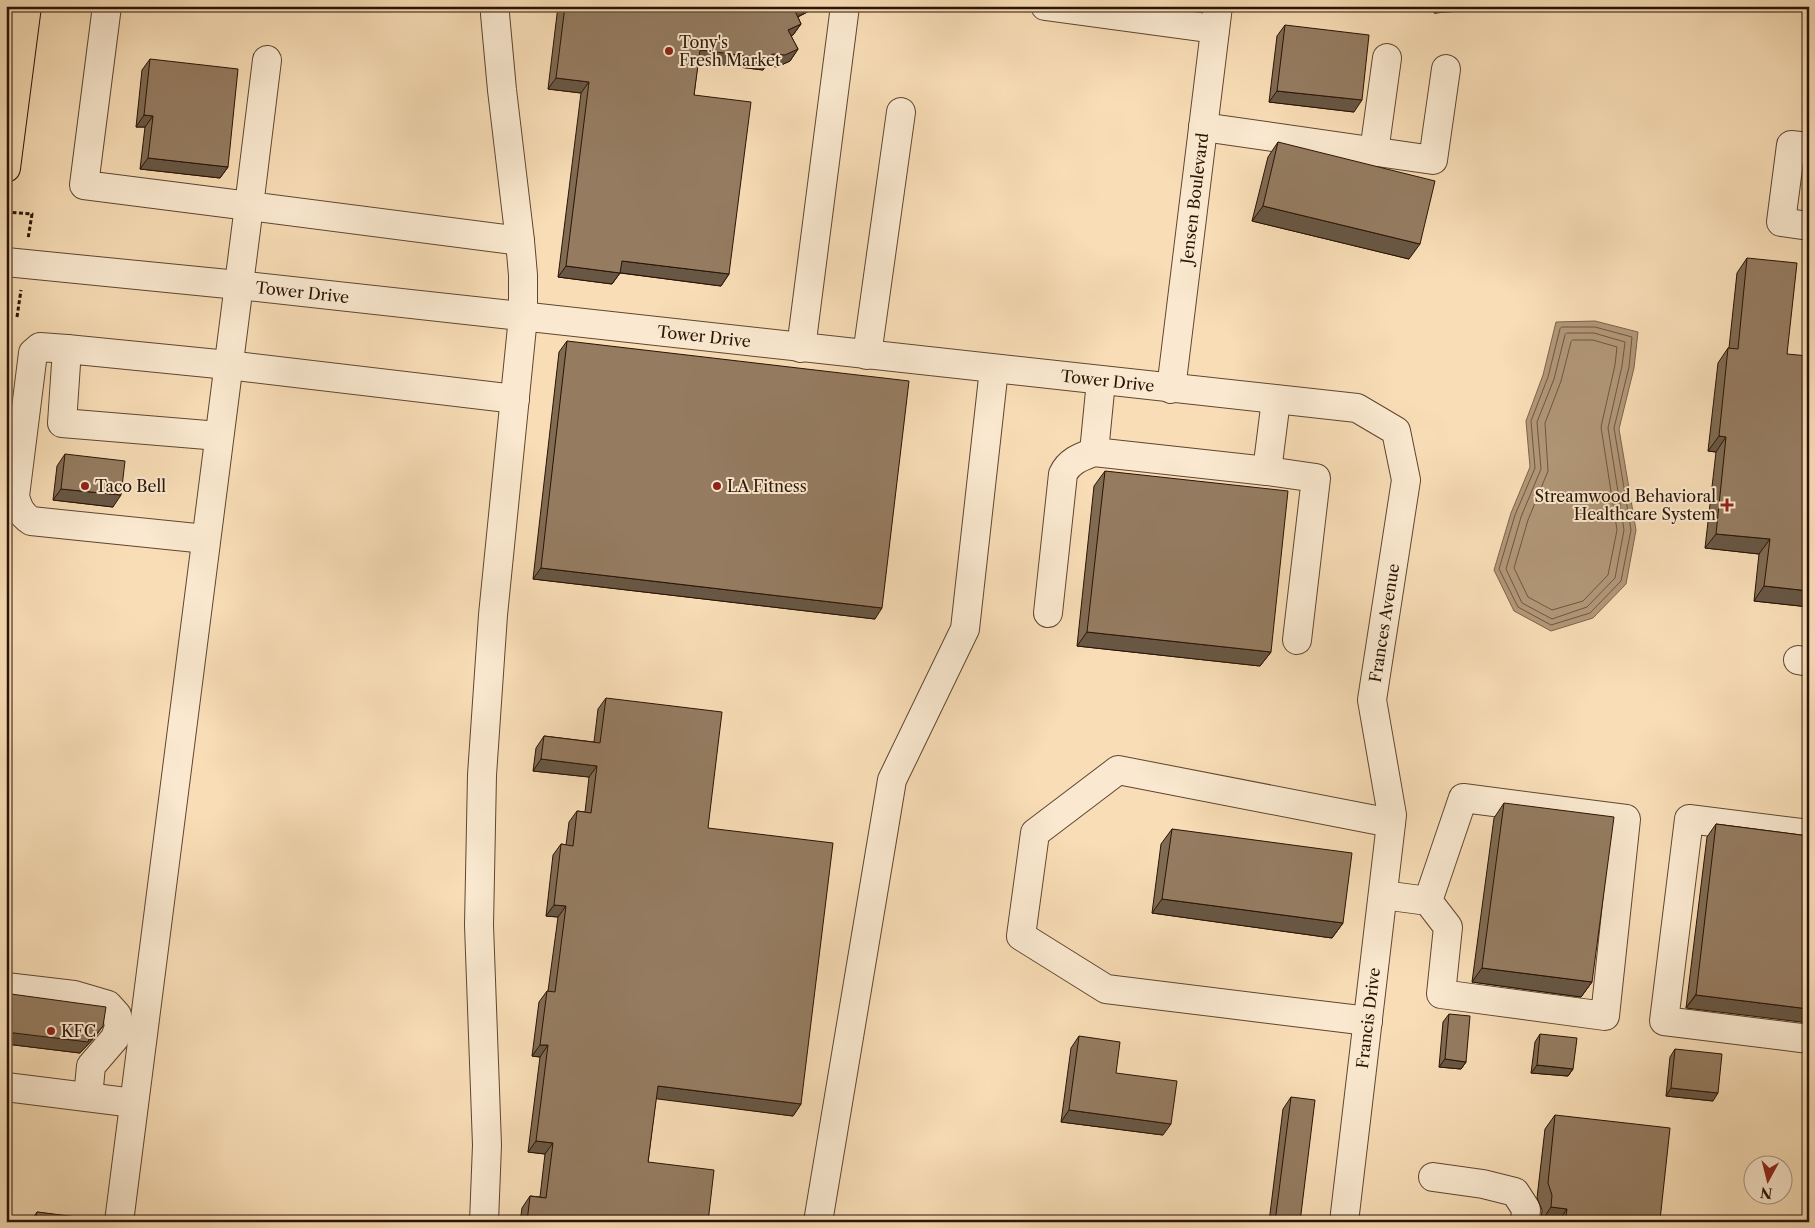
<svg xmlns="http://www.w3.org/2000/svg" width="1815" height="1228" font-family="'Libre Caslon Text',serif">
  <rect width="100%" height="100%" fill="#f8ddb6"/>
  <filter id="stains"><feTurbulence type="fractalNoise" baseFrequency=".004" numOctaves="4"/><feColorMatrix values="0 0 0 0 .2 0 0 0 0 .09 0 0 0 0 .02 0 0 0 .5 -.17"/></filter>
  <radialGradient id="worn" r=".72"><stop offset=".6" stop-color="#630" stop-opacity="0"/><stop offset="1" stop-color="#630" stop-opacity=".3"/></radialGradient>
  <!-- water -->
  <path fill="#b29879" stroke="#7c634a" d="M 1595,321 L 1638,332 L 1634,368 L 1619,429 L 1636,530 L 1626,584 L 1593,618 L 1551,631 L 1514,611 L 1494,570 L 1511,513 L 1530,467 L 1526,421 L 1543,375 L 1556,322 Z"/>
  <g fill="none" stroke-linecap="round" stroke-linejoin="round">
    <!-- shore -->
    <g stroke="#6e563e" stroke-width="1">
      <path d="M 1562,327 L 1595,327 L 1632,337 L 1629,367 L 1614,428 L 1631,530 L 1621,581 L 1590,613 L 1551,625 L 1518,607 L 1499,569 L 1515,515 L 1535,468 L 1531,421 L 1548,377 L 1560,329 Z"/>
      <path d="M 1567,333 L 1594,333 L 1625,342 L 1622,366 L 1608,428 L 1624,530 L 1615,578 L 1587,607 L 1552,619 L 1522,603 L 1506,569 L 1521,517 L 1541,469 L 1537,422 L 1554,379 L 1565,335 Z"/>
      <path d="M 1573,340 L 1593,340 L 1617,347 L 1615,365 L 1601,427 L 1617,530 L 1608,575 L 1583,601 L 1552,610 L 1528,597 L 1514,568 L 1528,520 L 1548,471 L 1545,423 L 1561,381 L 1571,342 Z"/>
    </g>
    <!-- minor casing -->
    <g stroke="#5e4630" stroke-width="30">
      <g id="minor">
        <path d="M 107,6 L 84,185 L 249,206 L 119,1222"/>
        <path d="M 1045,6 L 1215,29"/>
        <path d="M 267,60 L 249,206 L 520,241"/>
        <path d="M 1203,127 L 1433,160 L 1446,69"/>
        <path d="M 1809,147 L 1791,145 L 1781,222 L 1809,226"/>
        <path d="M 1374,152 L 1387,58"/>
        <path id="s1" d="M 6,262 L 238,285 L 1357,408 L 1396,431 L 1406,480 L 1372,700 L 1392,815 L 1344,1222"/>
        <path d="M 801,348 L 845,6"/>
        <path d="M 67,349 L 40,347 L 33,353 L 15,496 C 18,508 21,514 31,521 L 206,539"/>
        <path d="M 867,355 L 901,112"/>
        <path id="s2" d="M 1171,389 L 1218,6"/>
        <path d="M 219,436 L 62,423 L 67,349 L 228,365 L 515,399"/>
        <path d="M 1094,452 L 1101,381"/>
        <path d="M 1267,471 L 1276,400"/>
        <path d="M 1048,613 L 1063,474 C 1069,461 1081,457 1094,452 L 1267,471 L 1316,478 L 1297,640"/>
        <path d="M 1798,660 L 1809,662"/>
        <path d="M 1809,834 L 1689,819 L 1664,1021 L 1809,1039"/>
        <path d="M 1383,895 L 1428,901 L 1448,927 L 1441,994 L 1605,1016 L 1626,819 L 1463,798 L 1428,901"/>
        <path d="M 6,987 L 74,995 L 108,1005 L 117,1015 L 119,1027 L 115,1038 L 91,1066 L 88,1097"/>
        <path d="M 1368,1021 L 1106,989 L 1021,936 L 1035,833 L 1118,770 L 1391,823"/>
        <path d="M 6,1087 L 134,1103"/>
        <path d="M 1433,1177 L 1483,1184 L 1515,1192 L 1526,1209 L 1525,1222"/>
        <path d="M 484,1222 L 487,1145 L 479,925 L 482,775 L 493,615 L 523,317 L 523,275 L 520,241 L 502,90 L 495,14 L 495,6"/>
        <path d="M 818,1222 L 892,780 L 965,629 L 994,369"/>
      </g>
    </g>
    <!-- major casing -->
    <g stroke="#2a1304" stroke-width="30">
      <path id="major" d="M 6,168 L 27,6"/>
    </g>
    <!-- path -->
    <g stroke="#2a1304" stroke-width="3" stroke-dasharray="4 2.5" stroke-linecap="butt">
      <path d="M 6,212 L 32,214 L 28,239"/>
      <path d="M 17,317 L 21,290"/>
    </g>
    <!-- minor -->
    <use href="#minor" stroke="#fae9d0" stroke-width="28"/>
    <!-- major -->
    <use href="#major" stroke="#f8ddb6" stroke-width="28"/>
  </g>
  <!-- wall -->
  <g fill="#806b53" stroke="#2a1304">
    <path d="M 558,6 L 816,6 L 815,8 L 798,17 L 801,24 L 793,35 L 791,36 L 798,49 L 790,61 L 777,67 L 766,65 L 763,70 L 698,62 L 694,95 L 729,274 L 721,286 L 620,273 L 612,284 L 558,277 L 581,93 L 548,89 Z"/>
    <path d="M 1433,6 L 1461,6 L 1461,7 L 1459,11 L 1434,13 Z"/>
    <path d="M 1285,25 L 1354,112 L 1269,102 L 1277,36 Z"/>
    <path d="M 150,59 L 228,167 L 220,178 L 140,169 L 145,127 L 136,127 L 142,70 Z"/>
    <path d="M 1278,142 L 1409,259 L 1252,221 L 1268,157 Z"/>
    <path d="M 1747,258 L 1787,354 L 1809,607 L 1754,601 L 1759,554 L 1705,548 L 1716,452 L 1708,451 L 1718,363 L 1728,348 L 1729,348 L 1737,273 Z"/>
    <path d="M 567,341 L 875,619 L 533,579 L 559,352 Z"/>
    <path d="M 65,454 L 113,507 L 53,500 L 57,466 Z"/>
    <path d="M 1105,471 L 1271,652 L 1260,666 L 1077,646 L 1094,486 Z"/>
    <path d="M 606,698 L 708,828 L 801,1104 L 793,1116 L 656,1098 L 648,1162 L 708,1222 L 520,1222 L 522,1208 L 530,1196 L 540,1197 L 545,1154 L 528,1152 L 540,1057 L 532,1056 L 539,1002 L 547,991 L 548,991 L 558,917 L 546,916 L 553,855 L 561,844 L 566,845 L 569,822 L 577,811 L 585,812 L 589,777 L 533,771 L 536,748 L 544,736 L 594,742 L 598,709 Z"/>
    <path d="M 1504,803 L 1592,982 L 1581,997 L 1472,982 L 1494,818 Z"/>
    <path d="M 1716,824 L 1809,836 L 1686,1008 L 1707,837 Z"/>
    <path d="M 1172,829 L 1343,923 L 1332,938 L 1152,913 L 1161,844 Z"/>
    <path d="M 11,994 L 95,1037 L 80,1053 L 6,1044 L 6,1001 Z"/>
    <path d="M 1449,1014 L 1466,1062 L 1461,1069 L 1439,1067 L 1443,1022 Z"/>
    <path d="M 1540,1034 L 1573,1069 L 1568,1076 L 1531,1073 L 1535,1042 Z"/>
    <path d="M 1079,1036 L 1163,1135 L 1061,1122 L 1071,1048 Z"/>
    <path d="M 1675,1049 L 1713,1101 L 1666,1096 L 1670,1057 Z"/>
    <path d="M 1291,1097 L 1300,1222 L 1269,1222 L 1283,1109 Z"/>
    <path d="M 1555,1115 L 1659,1222 L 1541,1222 L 1542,1210 L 1537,1198 L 1545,1129 Z"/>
    <path d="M 37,1212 L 109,1222 L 30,1222 Z"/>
  </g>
  <!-- shaded-wall -->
  <g fill="#685744" stroke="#2a1304">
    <path d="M 804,6 L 816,6 L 815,8 L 787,22 L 795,11 Z"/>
    <path d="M 1461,7 L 1459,11 L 1434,13 L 1437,9 Z"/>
    <path d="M 801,24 L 793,35 L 780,41 L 788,30 Z"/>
    <path d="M 798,49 L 790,61 L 777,67 L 766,65 L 763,70 L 692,61 L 700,50 L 772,54 Z"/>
    <path d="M 556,78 L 589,82 L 581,93 L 548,89 Z"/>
    <path d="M 1277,91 L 1362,100 L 1354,112 L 1269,102 Z"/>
    <path d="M 144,115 L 153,116 L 145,127 L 136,127 Z"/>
    <path d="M 148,158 L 228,167 L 220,178 L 140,169 Z"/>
    <path d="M 1263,206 L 1420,244 L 1409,259 L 1252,221 Z"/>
    <path d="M 622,261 L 729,274 L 721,286 L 614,272 Z"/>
    <path d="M 566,266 L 620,273 L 612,284 L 558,277 Z"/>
    <path d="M 1719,436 L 1726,437 L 1716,452 L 1708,451 Z"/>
    <path d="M 61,489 L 121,495 L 113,507 L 53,500 Z"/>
    <path d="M 1716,534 L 1770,539 L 1759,554 L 1705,548 Z"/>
    <path d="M 541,568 L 882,608 L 875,619 L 533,579 Z"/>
    <path d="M 1764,586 L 1809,591 L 1809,607 L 1754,601 Z"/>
    <path d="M 1087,632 L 1271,652 L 1260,666 L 1077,646 Z"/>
    <path d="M 541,759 L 597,766 L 589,777 L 533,771 Z"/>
    <path d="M 1162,899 L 1343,923 L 1332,938 L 1152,913 Z"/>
    <path d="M 554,905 L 566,906 L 558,917 L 546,916 Z"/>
    <path d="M 1482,968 L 1592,982 L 1581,997 L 1472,982 Z"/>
    <path d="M 1696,995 L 1809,1009 L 1809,1023 L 1686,1008 Z"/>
    <path d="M 103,1026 L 95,1037 L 80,1053 L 6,1044 L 6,1032 Z"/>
    <path d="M 540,1045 L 548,1045 L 540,1057 L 532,1056 Z"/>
    <path d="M 1445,1059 L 1466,1062 L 1461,1069 L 1439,1067 Z"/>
    <path d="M 1537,1065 L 1573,1069 L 1568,1076 L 1531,1073 Z"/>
    <path d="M 658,1086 L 801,1104 L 793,1116 L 650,1098 Z"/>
    <path d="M 1671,1088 L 1718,1093 L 1713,1101 L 1666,1096 Z"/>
    <path d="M 1069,1110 L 1171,1124 L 1163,1135 L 1061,1122 Z"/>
    <path d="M 536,1141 L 553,1143 L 545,1154 L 528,1152 Z"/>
    <path d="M 1551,1207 L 1567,1209 L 1558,1222 L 1541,1222 Z"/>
    <path d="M 1638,1218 L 1660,1220 L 1659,1222 L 1635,1222 Z"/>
  </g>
  <!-- building -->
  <g fill="#957c61" stroke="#2a1304">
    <path d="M 565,6 L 804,6 L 795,11 L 801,24 L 788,30 L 798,49 L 785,55 L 772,54 L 771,59 L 700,50 L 694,95 L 751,102 L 729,274 L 622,261 L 620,273 L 566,266 L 589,82 L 556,78 Z"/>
    <path d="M 1436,6 L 1461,6 L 1461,7 L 1437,9 Z"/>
    <path d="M 1285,25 L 1369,35 L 1362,100 L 1277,91 Z"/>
    <path d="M 150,59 L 238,69 L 228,167 L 148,158 L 153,116 L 144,115 Z"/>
    <path d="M 1278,142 L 1435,181 L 1420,244 L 1263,206 Z"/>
    <path d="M 1747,258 L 1797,263 L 1787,354 L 1809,356 L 1809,591 L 1764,586 L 1770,539 L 1716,534 L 1726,437 L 1719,436 L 1728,348 L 1738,349 Z"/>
    <path d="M 567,341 L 909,381 L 882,608 L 541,568 Z"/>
    <path d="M 65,454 L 125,461 L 121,495 L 61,489 Z"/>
    <path d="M 1105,471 L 1288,491 L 1271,652 L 1087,632 Z"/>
    <path d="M 606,698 L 722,712 L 708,828 L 833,843 L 801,1104 L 658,1086 L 648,1162 L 714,1170 L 708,1222 L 527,1222 L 530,1196 L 546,1198 L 553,1143 L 536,1141 L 548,1045 L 540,1045 L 547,991 L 555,992 L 566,906 L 554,905 L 561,844 L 573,846 L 577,811 L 591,813 L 597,766 L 541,759 L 544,736 L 600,743 Z"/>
    <path d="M 1504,803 L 1614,817 L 1592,982 L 1482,968 Z"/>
    <path d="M 1716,824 L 1809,836 L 1809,1009 L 1696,995 Z"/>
    <path d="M 1172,829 L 1352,853 L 1343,923 L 1162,899 Z"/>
    <path d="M 11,994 L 106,1007 L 103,1026 L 91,1040 L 89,1039 L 88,1042 L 6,1032 Z"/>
    <path d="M 1449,1014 L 1470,1016 L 1466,1062 L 1445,1059 Z"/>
    <path d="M 1540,1034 L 1577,1038 L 1573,1069 L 1537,1065 Z"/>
    <path d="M 1079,1036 L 1120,1042 L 1116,1073 L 1177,1081 L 1171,1124 L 1069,1110 Z"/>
    <path d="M 1675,1049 L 1722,1054 L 1718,1093 L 1671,1088 Z"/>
    <path d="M 1291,1097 L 1315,1100 L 1300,1222 L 1275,1222 Z"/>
    <path d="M 1555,1115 L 1670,1128 L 1660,1220 L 1638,1218 L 1638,1222 L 1565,1222 L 1567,1209 L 1551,1207 L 1552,1195 L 1548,1183 Z"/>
    <path d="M 37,1212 L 109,1221 L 109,1222 L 35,1222 Z"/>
  </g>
  <!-- markers -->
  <g fill="#8f2418" stroke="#fae9d0" stroke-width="2">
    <circle cx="669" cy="51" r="5"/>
    <circle cx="85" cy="486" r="5"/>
    <circle cx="717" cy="486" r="5"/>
    <path d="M1724.5 497.5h5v5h5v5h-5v5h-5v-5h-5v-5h5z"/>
    <circle cx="51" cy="1031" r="5"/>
  </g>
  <g text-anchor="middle" stroke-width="4" stroke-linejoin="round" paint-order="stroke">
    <!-- poi labels -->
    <g font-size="16" fill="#2a1304" stroke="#fae9d0" text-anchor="start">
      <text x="679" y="48">Tony's<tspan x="679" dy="18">Fresh Market</tspan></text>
      <text x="95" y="492">Taco Bell</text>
      <text x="727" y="492">LA Fitness</text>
      <text x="1716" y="502" text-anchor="end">Streamwood Behavioral<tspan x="1716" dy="18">Healthcare System</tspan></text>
      <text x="61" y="1037">KFC</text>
    </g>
    <!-- street labels -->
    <g font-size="16" fill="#2a1304" stroke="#fae9d0">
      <text dy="6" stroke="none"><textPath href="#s2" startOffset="192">Jensen Boulevard</textPath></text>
      <text dy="6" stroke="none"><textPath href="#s1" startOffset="298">Tower Drive</textPath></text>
      <text dy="6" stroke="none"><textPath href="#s1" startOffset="702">Tower Drive</textPath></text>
      <text dy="6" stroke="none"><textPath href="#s1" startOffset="1108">Tower Drive</textPath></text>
      <text transform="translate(1384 623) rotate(-81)" y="6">Frances Avenue</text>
      <text transform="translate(1368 1018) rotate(-83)" y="6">Francis Drive</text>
    </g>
  </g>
  <!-- margin -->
  <rect width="1815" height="1228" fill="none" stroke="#f8ddb6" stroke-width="25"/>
  <rect x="8" y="8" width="1800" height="1213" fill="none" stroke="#2a1304" stroke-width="2.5"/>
  <rect x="12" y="12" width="1790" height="1203" fill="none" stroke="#2a1304"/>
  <!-- north arrow -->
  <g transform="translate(1768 1180) rotate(187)"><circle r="24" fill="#fae9d0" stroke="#a7937e"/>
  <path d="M0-4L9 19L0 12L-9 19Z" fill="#8f2418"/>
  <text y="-8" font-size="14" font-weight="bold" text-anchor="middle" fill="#2a1304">N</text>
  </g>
  <rect width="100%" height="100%" filter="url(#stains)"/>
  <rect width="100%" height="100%" fill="url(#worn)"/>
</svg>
